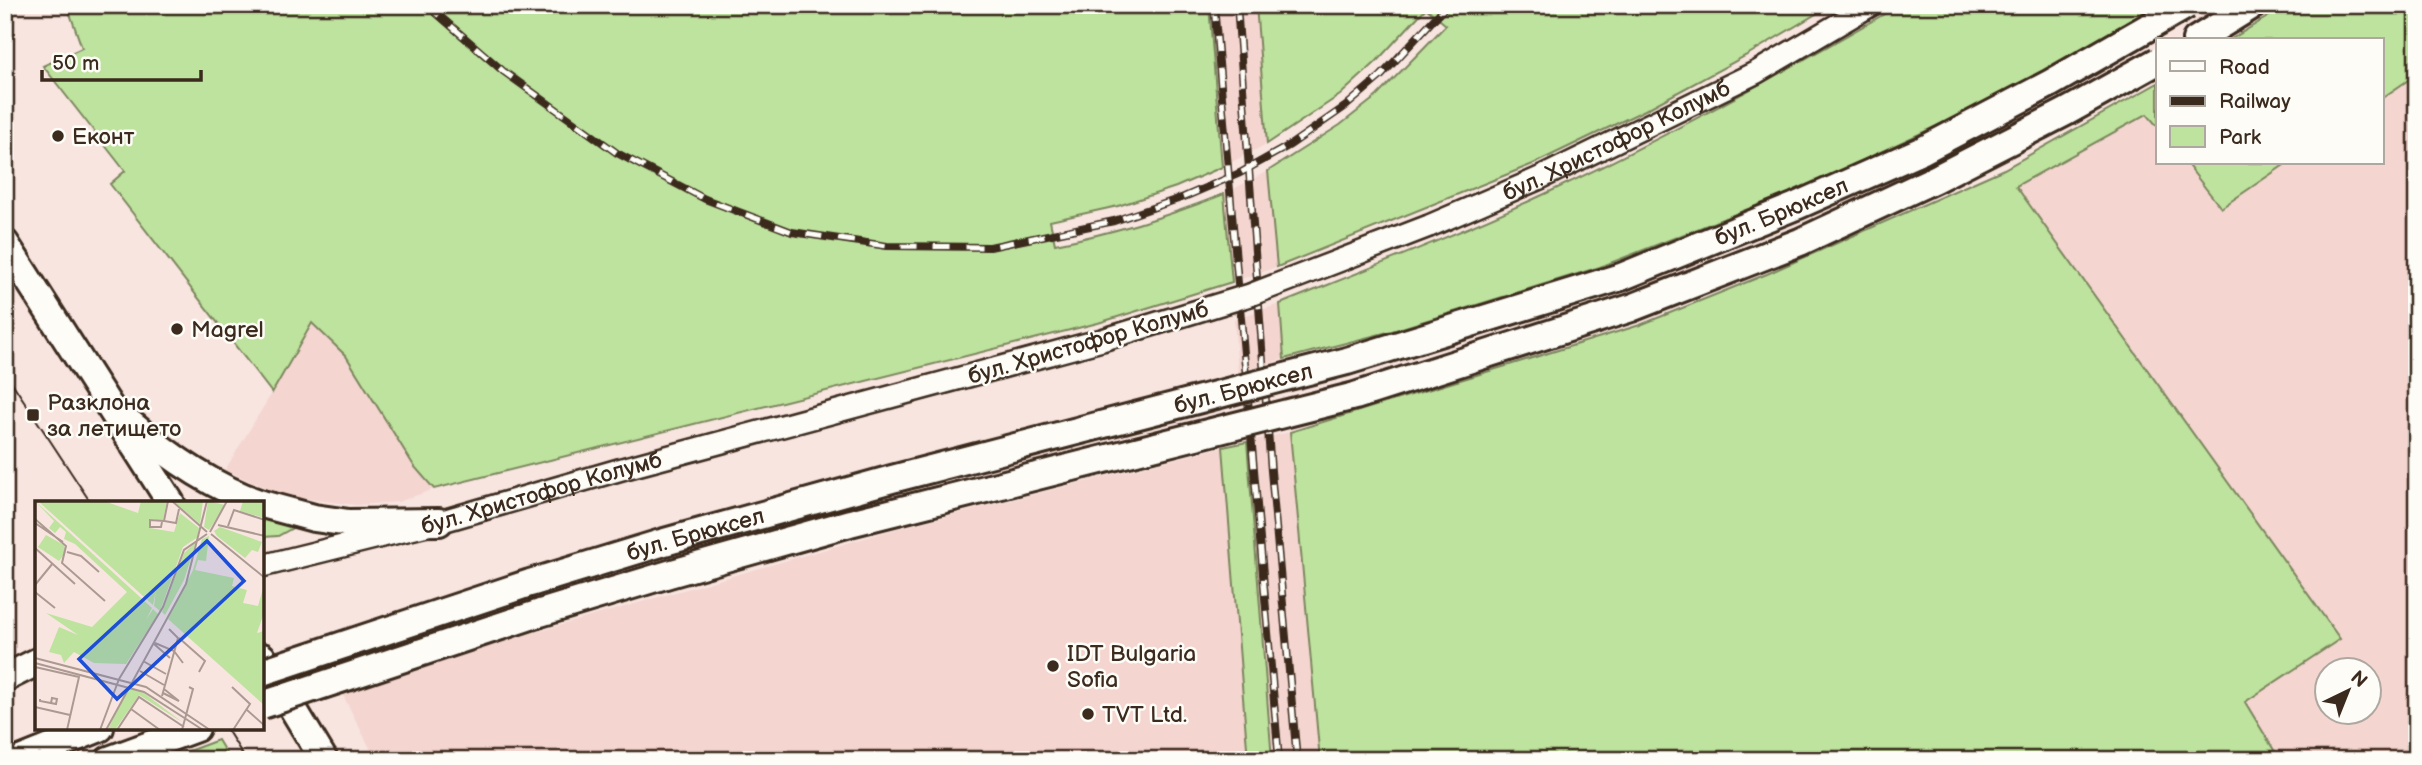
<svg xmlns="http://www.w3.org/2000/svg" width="2422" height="765" font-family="'Balsamiq Sans',sans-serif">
  <rect width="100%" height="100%" fill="#f8e5e0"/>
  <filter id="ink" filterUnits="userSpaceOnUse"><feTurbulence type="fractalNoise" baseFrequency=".0143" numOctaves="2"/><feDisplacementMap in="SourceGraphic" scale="14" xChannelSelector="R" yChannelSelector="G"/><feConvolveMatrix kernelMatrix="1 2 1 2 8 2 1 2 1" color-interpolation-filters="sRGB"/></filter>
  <g filter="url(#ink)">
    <!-- built -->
    <g fill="#f4d5d0" fill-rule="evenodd">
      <path d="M 1209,5 L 1256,5 L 1267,144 L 1222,167 Z"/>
      <path d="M 2417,5 L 2417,760 L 2280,760 L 2245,702 L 2340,638 L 2015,186 L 2158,107 L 2158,163 L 2382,163 L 2382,40 ZM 2328,670 L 2370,670 L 2370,712 L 2328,712 Z"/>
      <path d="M 1268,171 L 1277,267 L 1232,282 L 1224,194 Z"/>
      <path d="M 1280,304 L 1284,359 L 1238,372 L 1234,319 Z"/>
      <path d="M 311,323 L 346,356 L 414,466 L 434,489 L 398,502 L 356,505 L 285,496 L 225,470 L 272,393 Z"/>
      <path d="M 1290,432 L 1303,588 L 1320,760 L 1272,760 L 1247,442 Z"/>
      <path d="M 1223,447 L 1248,760 L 376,760 L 343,695 L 509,640 L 896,529 Z"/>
    </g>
    <!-- green -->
    <g fill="#bee39e" stroke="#7c865e" stroke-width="2">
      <path d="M 67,5 L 1209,5 L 1222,167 L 1176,187 L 1118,206 L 1050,221 L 1055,244 C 1113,233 1169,216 1224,194 L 1232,282 L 1098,323 L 434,489 L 414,466 L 346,356 L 312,323 L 272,393 L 110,184 L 125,171 L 43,66 L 82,48 Z"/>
      <path d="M 1256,5 L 1831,5 L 1747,55 L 1645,110 L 1533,164 L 1277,267 L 1268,171 L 1340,125 L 1377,96 L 1446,25 L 1426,8 L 1375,63 L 1340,95 L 1267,144 Z"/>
      <path d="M 1900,5 L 2160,5 L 1995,99 L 1807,186 L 1600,267 L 1392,331 L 1284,359 L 1280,304 C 1370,268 1461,233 1549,192 C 1669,136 1786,71 1900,5 Z"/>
      <path d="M 2287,5 L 2417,5 L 2417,74 L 2382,98 L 2382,40 L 2230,40 Z"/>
      <path d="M 2158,83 L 2158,127 L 2147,114 L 2016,186 L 2340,639 L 2245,702 L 2280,760 L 1320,760 L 1290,432 L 1640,325 L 1767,274 L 2004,169 Z"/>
      <path d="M 2186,163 L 2287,163 L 2221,208 Z"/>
      <path d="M 1247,442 L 1272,760 L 1248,760 L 1223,447 Z"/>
      <path d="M 262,515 L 296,526 L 278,536 L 263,537 Z"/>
      <path d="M 218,740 L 230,760 L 164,760 Z"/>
    </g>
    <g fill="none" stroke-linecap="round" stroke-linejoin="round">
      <!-- minor casing -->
      <g stroke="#3b2a1e" stroke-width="26">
        <g id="minor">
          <path id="s1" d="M 1429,226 L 1540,178 L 1757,72 L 1871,5"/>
          <path id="s2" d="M 262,566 L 439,522 L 622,469 L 1102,340"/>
        </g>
      </g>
      <!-- major casing -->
      <g stroke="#3b2a1e" stroke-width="32">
        <g id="major">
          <path d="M 2196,40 L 2253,5"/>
          <path d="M 5,243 L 171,503"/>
          <path d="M 130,423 C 168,456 211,486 259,503"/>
          <path d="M 262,504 L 314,518 L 349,523 L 439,522"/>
          <path d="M 262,657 L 324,760"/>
          <path d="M 5,678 L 37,662"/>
          <path d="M 20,760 L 100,728"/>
          <path d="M 109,760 L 196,728"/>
        </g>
      </g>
      <!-- minor -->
      <use href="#minor" stroke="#fdfcf7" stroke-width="21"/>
      <!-- major -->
      <use href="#major" stroke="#fdfcf7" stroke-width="26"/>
      <!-- tram -->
      <g stroke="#3b2a1e" stroke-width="2">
        <path d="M 5,372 L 91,503"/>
        <path d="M 226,728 L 246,760"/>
      </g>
      <!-- rail casing -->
      <g stroke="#3b2a1e" stroke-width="8">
        <g id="rail">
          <path d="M 427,5 L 503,71 L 617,153 L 705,199 L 792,232 L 887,246 L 990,247 L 1114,221 L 1184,197 L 1240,173 L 1290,145 L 1346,106 L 1381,76 L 1447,5"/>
          <path d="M 1214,5 L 1279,760"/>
          <path d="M 1237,5 L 1271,471 L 1297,760"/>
        </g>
      </g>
      <!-- rail -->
      <use href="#rail" stroke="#fdfcf7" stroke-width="5" stroke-dasharray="16" stroke-linecap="butt"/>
      <!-- minor-bridge casing -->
      <g stroke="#3b2a1e" stroke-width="26" stroke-linecap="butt">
        <path id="minor-bridge" d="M 1102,340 L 1250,295 L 1429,226"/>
      </g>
      <!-- major-bridge casing -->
      <g stroke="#3b2a1e" stroke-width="32" stroke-linecap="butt">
        <g id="major-bridge">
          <path id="s3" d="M 262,672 L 530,583 L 661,543 L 892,479 L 1347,361 L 1621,277 L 1796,206 L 1923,150 L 2051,83 L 2187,5"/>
          <path d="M 262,705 L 540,613 L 669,574 L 850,523 L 1355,396 L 1631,308 L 1800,242 L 1935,179 L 2066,112 L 2158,61"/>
        </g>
      </g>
      <!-- minor-bridge -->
      <use href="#minor-bridge" stroke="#fdfcf7" stroke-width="21"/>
      <!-- major-bridge -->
      <use href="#major-bridge" stroke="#fdfcf7" stroke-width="26"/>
    </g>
  </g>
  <!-- markers -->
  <g fill="#3b2a1e" stroke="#fdfcf7" stroke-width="2.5">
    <circle cx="58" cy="136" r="7"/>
    <circle cx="177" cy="329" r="7"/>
    <rect x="26" y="408" width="14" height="14" rx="3.5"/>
    <circle cx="1053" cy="666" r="7"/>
    <circle cx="1088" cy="714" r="7"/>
  </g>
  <g text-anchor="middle" stroke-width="5" stroke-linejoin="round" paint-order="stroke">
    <!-- poi labels -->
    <g font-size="23" fill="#3b2a1e" stroke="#fdfcf7" text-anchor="start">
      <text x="72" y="144">Еконт</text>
      <text x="191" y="337">Magrel</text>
      <text x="47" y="410">Разклона<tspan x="47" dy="26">за летището</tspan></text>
      <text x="1067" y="661">IDT Bulgaria<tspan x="1067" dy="26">Sofia</tspan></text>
      <text x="1102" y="722">TVT Ltd.</text>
    </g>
    <!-- street labels -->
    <g font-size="23" fill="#3b2a1e" stroke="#fdfcf7">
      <text dy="8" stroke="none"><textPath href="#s1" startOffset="206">бул. Христофор Колумб</textPath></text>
      <text dy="8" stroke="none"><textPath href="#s3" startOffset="1589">бул. Брюксел</textPath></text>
      <text transform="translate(1088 342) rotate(-16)" y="8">бул. Христофор Колумб</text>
      <text dy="8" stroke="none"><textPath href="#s3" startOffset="1022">бул. Брюксел</textPath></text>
      <text dy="8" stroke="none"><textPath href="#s2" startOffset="289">бул. Христофор Колумб</textPath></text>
      <text dy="8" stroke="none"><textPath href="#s3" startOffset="455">бул. Брюксел</textPath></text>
    </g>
  </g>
  <!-- overview -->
  <g transform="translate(35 501)">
    <rect width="229" height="229" fill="#f8e5e0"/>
    <path d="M 0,0 L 117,107 L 111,119 L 118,108 L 123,113 L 91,163 L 59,162 L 39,151 L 29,162 L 26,154 L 14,151 L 24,126 L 43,134 L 11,112 L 57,126 L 92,91 L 40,43 L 29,38 L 31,31 L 25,26 L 20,32 L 14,27 L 19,20 ZM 3,0 L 69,0 L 103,12 L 106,0 L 132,0 L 128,20 L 115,18 L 115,27 L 139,31 L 145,12 L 164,27 L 163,36 L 148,46 L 125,110 L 119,105 L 121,89 L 118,104 ZM 138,0 L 168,0 L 165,23 ZM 173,0 L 190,4 L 174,29 L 169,26 ZM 208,0 L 229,0 L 229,17 L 205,10 ZM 185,26 L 227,41 L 223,51 L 217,49 L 210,57 L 182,35 L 179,30 ZM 11,34 L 29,44 L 31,51 L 24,60 L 3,46 ZM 174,35 L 171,60 L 163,59 L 160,69 L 199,77 L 197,85 L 212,89 L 208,102 L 223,105 L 229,84 L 229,112 L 222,132 L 229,130 L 229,204 L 133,118 L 158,69 L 167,38 ZM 161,41 L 149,79 L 130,114 L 127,111 L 149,52 ZM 92,186 L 109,192 L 147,221 L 104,194 L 80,229 L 73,229 Z" fill="#bee39e"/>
    <path fill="none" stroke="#ac9a92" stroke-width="2" d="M 133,0 L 129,20 L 141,22 L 144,8M 137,0 L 172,31M 0,18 L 31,45 L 27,62 L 70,100M 127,21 L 126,26 L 115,26 L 115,19 L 129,20M 0,22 L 28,41M 183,24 L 230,35M 193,25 L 199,9 L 230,19M 175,31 L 192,0M 176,33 L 230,77M 0,47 L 40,83M 32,51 L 46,55 L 64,71M 0,84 L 18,62M 0,91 L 20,107M 144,137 L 170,160 L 164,171M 120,142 L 139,150 L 148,162M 119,143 L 135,157M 0,157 L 111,186 L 175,229M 108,160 L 131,173M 0,162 L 109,191 L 168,229M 0,166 L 44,176 L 32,229M 105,170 L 129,184M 84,178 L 128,106 L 149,49 L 172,33M 197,186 L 215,203 L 198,229M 128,192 L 144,200 L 129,188M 127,195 L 143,137 L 134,128M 5,198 L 5,200 L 21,203 L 22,198 L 17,197 L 16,202M 0,206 L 35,214M 96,208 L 125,229M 212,209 L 230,225M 65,229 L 84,178M 71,229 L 151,83 L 172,0M 82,229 L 104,196 L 149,226M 147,229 L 158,188 L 154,186"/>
    <path fill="#1d4ed8" fill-opacity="0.15" stroke="#1d4ed8" stroke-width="3.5" d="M 172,40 L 209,80 L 82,198 L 44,158 Z"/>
    <rect width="229" height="229" fill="none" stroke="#3b2a1e" stroke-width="3.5"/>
  </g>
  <!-- margin -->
  <rect width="2422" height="765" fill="none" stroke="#fdfcf7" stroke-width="28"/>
  <rect x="14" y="14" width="2394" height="737" fill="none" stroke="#3b2a1e" stroke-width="2.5" filter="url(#ink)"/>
  <!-- legend -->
  <rect x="2156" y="38" width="228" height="126" fill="#fdfcf7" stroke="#afa8a0" stroke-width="2"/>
  <rect x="2170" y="61" width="35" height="10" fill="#fdfcf7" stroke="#afa8a0" stroke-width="2"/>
  <text x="2219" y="74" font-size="21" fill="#3b2a1e">Road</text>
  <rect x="2170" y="96" width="35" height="10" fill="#3b2a1e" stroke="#afa8a0" stroke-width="2"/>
  <text x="2219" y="108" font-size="21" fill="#3b2a1e">Railway</text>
  <rect x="2170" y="126" width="35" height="21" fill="#bee39e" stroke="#afa8a0" stroke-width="2"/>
  <text x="2219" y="144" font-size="21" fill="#3b2a1e">Park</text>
  <!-- north arrow -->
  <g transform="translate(2348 691) rotate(43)"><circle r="33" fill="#fdfcf7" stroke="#afa8a0" stroke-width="2"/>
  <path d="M0-5L12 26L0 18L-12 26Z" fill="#3b2a1e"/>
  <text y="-10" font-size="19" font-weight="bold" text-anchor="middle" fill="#3b2a1e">N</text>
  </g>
  <!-- scale -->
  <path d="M42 70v10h159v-10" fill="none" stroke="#3b2a1e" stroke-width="3.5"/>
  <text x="52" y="70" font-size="21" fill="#3b2a1e" stroke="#fdfcf7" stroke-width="5" paint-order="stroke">50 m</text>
</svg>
